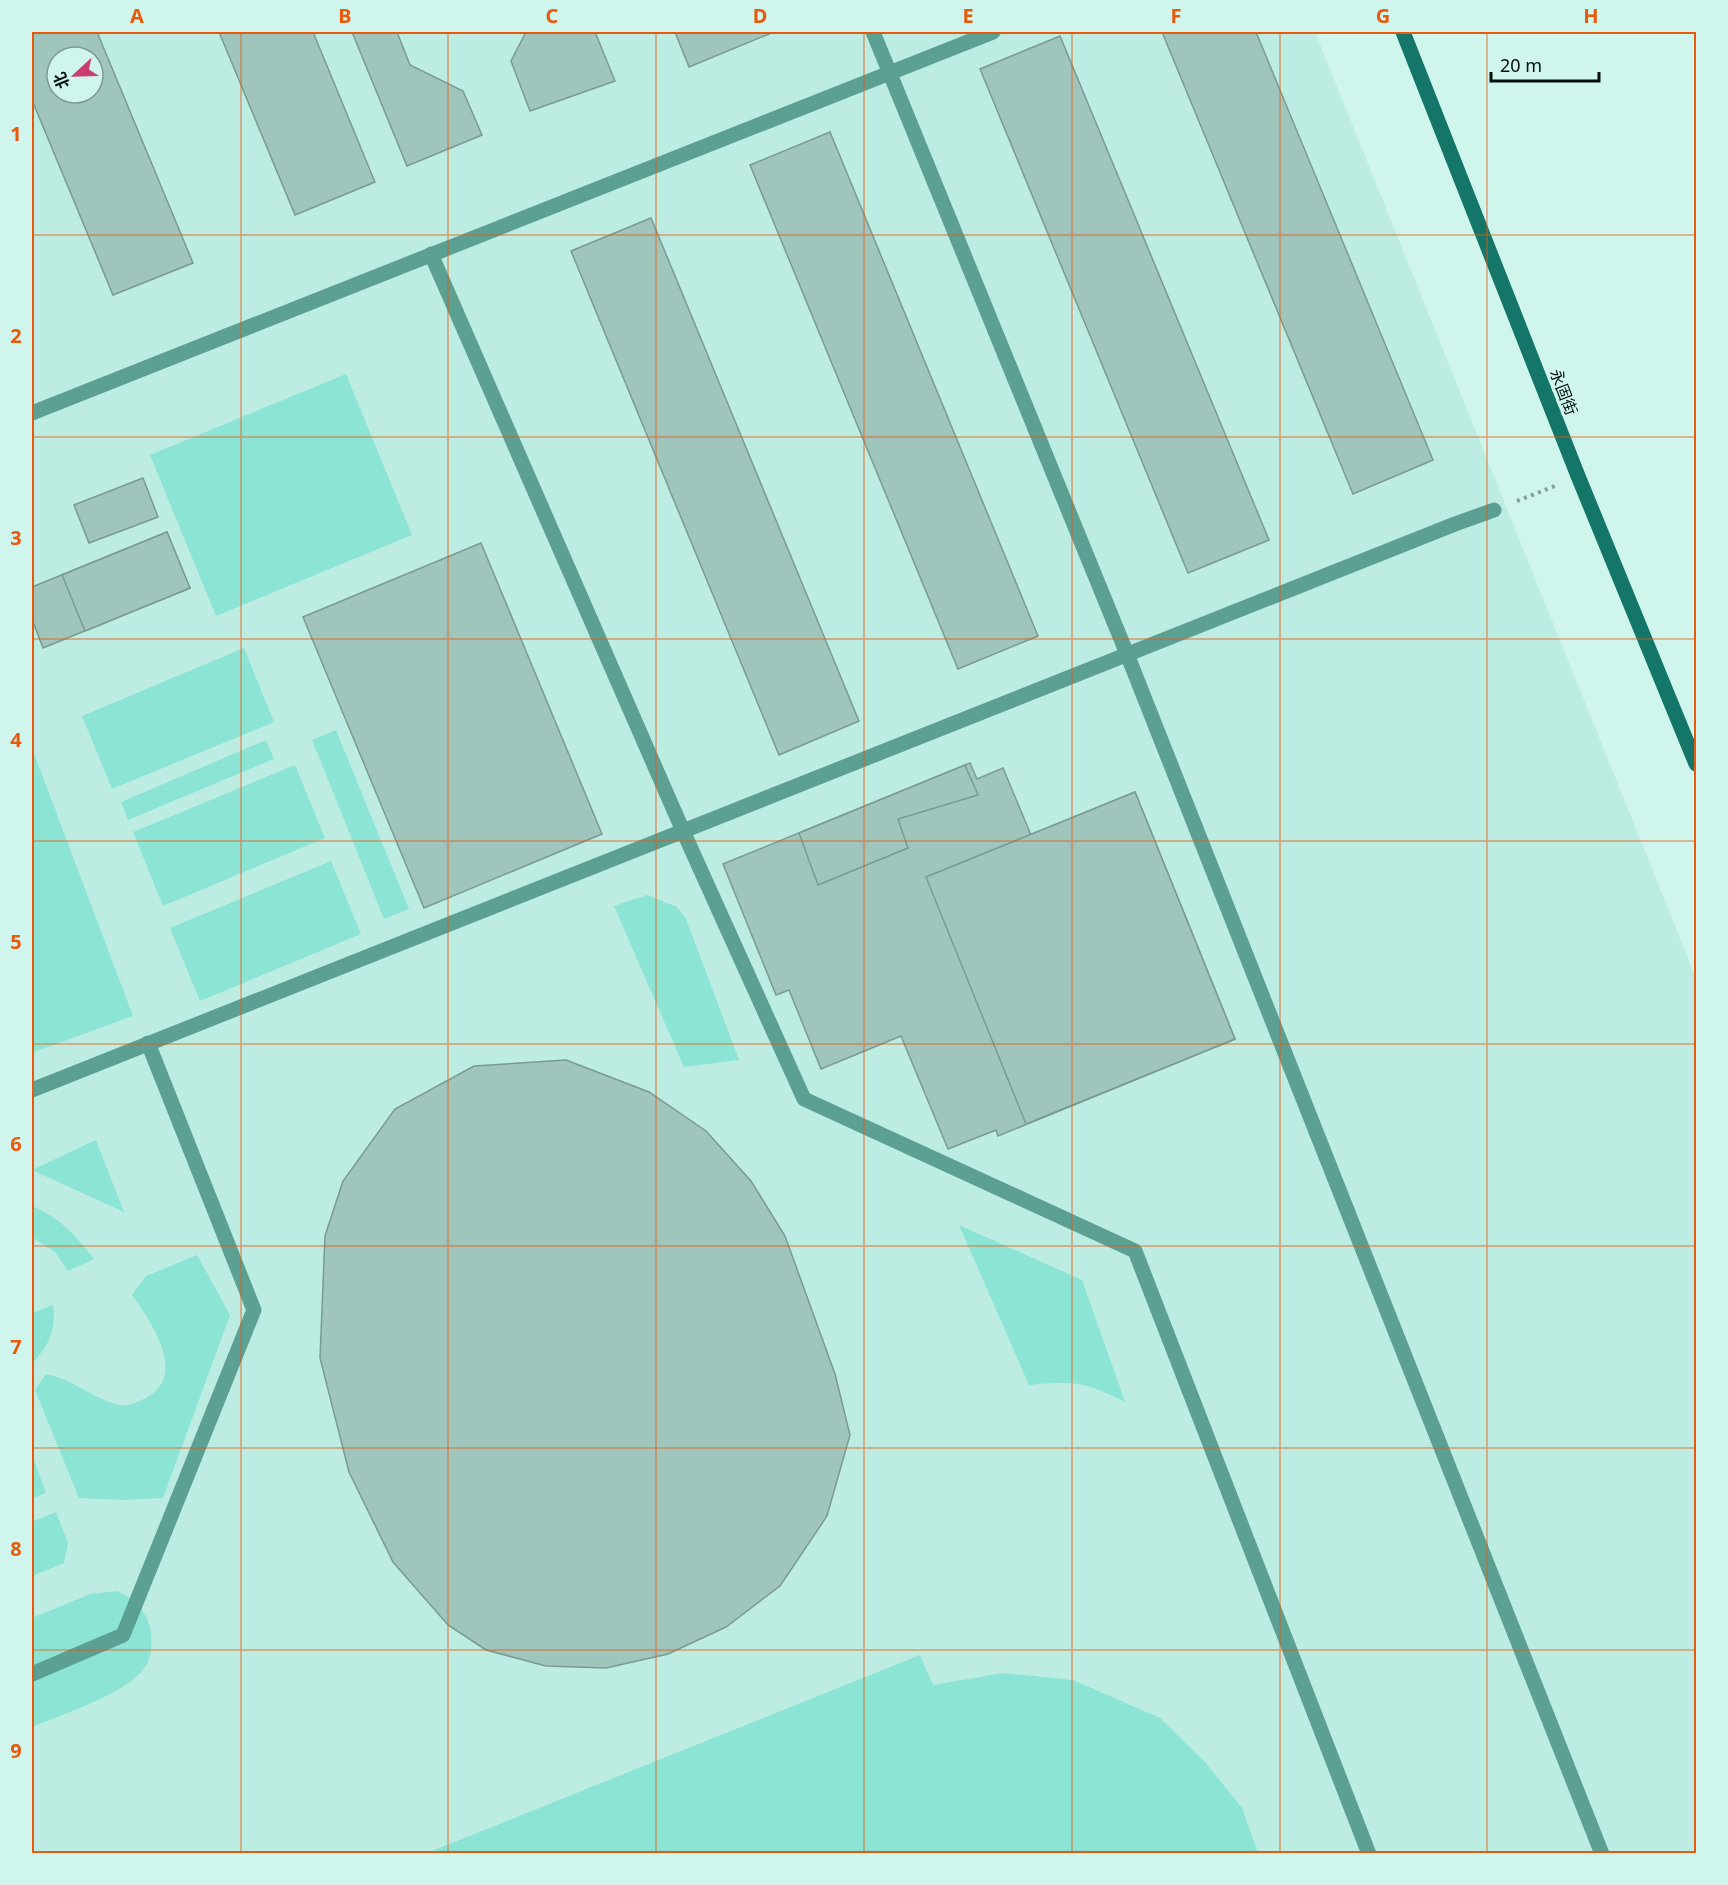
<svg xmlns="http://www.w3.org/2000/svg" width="1728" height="1885" font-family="'Noto Sans','Noto Sans SC',sans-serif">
  <rect width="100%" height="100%" fill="#d0f5ed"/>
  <!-- built -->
  <path fill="#bdece3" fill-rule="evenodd" d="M 32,32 L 1315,32 L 1696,978 L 1696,1853 L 32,1854 ZM 57,57 L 93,57 L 93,93 L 57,93 Z"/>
  <!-- green -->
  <g fill="#8ce4d5">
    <path d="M 346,374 L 412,535 L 216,616 L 150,455 Z"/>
    <path d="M 244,648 L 274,722 L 112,789 L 82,716 Z"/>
    <path d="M 336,730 L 409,909 L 384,919 L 312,740 Z"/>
    <path d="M 266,740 L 274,759 L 128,820 L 121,802 Z"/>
    <path d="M 32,748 L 133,1016 L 34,1052 L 32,1049 Z"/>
    <path d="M 295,765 L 325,838 L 163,906 L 133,832 Z"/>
    <path d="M 331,861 L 361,934 L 200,1001 L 170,928 Z"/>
    <path d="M 647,895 L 677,907 L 686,919 L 739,1060 L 684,1067 L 614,906 Z"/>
    <path d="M 96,1140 L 124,1212 L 32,1170 Z"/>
    <path d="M 32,1206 C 58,1216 77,1237 94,1259 L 68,1271 L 55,1252 L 32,1237 Z"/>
    <path d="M 959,1225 L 1082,1280 L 1125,1402 C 1086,1382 1072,1380 1029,1385 Z"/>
    <path d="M 197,1255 L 230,1315 L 163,1498 L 123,1500 L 79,1498 L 35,1390 L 46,1374 C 73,1379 93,1399 119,1405 C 128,1407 141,1401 149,1396 C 187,1373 150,1320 132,1295 L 146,1276 Z"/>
    <path d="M 53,1305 C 57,1326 48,1349 32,1363 L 32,1313 Z"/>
    <path d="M 32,1455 L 46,1493 L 32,1498 Z"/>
    <path d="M 56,1512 L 68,1543 L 64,1563 L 32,1576 L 32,1522 Z"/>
    <path d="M 117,1591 C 134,1599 148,1612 151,1632 C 152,1643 152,1658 145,1667 C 127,1694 62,1714 32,1727 L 32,1618 L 90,1594 Z"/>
    <path d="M 920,1655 L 933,1685 L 1003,1673 L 1073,1680 L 1160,1718 L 1205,1762 L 1242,1808 L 1258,1853 L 427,1853 Z"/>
  </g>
  <!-- building -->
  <g fill="#a0c5bd" stroke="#789b94" stroke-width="1.5" fill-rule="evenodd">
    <path d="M 32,32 L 97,32 L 193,263 L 113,295 L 32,100 ZM 57,57 L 93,57 L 93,93 L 57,93 Z"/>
    <path d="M 219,32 L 313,32 L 375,182 L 295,215 Z"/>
    <path d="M 352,32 L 397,32 L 410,65 L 463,91 L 482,135 L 407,166 Z"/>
    <path d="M 526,32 L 595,32 L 615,81 L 530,111 L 511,61 Z"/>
    <path d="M 675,32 L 768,32 L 769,34 L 689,67 Z"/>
    <path d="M 1162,32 L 1256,32 L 1433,460 L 1353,494 Z"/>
    <path d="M 1060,36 L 1269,540 L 1188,573 L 980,69 Z"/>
    <path d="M 830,132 L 1038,636 L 958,669 L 750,165 Z"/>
    <path d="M 651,218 L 859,721 L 779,755 L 571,251 Z"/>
    <path d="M 143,478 L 158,517 L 89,543 L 74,505 Z"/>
    <path d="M 167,532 L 190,588 L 43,648 L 32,619 L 32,587 Z"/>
    <path d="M 167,532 L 190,588 L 85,631 L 62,575 Z"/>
    <path d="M 481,543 L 602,834 L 424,908 L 303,617 Z"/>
    <path d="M 970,763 L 977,779 L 1003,768 L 1031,835 L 1135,792 L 1235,1039 L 998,1136 L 996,1130 L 948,1149 L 901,1036 L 821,1069 L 789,990 L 776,995 L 723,864 Z"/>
    <path d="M 965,765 L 978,795 L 898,819 L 908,848 L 818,885 L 799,833 Z"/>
    <path d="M 1135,792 L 1235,1039 L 1026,1124 L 926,877 Z"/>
    <path d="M 566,1060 L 649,1092 L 706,1131 L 751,1181 L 785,1236 L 835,1374 L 850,1435 L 827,1516 L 780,1586 L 726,1627 L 668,1654 L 606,1668 L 546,1666 L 486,1650 L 448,1625 L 393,1562 L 349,1472 L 320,1358 L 325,1236 L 343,1181 L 395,1109 L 474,1066 Z"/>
  </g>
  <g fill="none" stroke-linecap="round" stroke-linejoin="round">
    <!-- path -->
    <path stroke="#839e99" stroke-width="4" stroke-dasharray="3 4.5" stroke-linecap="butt" d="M 1517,501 L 1555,486"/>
    <!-- lane -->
    <g stroke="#5ca094" stroke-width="15">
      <path d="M 873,32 L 1127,654 L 1602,1854"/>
      <path d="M 431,254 L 683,831 L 804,1099 L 1135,1251 L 1369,1854"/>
      <path d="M 32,413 L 993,32"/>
      <path d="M 32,1090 L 1455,524 L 1494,510"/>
      <path d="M 32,1674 L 123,1635 L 254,1310 L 148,1043"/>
    </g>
    <!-- secondary -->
    <path stroke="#137669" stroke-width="15" d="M 1403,32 L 1578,476 L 1696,764"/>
  </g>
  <!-- grid -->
  <path fill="none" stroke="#e8590c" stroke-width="1.5" stroke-opacity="0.55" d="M 241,32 L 241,1854M 448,32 L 448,1854M 656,32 L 656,1854M 864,32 L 864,1854M 1072,32 L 1072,1854M 1280,32 L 1280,1854M 1487,32 L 1487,1854M 32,235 L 1696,235M 32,437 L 1696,437M 32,639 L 1696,639M 32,841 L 1696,841M 32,1044 L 1696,1044M 32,1246 L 1696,1246M 32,1448 L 1696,1448M 32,1650 L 1696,1650"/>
  <g text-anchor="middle" stroke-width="6" stroke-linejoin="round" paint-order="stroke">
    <!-- street labels -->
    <g font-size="16" fill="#04110f" stroke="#d0f5ed">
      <text transform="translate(1564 392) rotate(69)" y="6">永固街</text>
    </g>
  </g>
  <!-- border -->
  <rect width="1728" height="1885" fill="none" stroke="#d0f5ed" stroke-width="66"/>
  <!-- north arrow -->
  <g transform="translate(75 75) rotate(248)"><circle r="28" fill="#d0f5ed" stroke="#7e9a94" stroke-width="1.5"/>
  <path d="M0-4.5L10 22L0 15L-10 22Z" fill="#c93e72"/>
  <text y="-9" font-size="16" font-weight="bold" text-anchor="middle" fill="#04110f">北</text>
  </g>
  <!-- scale -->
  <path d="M1491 72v9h108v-9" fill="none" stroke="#04110f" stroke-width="3"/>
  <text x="1500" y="72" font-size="18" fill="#04110f" stroke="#d0f5ed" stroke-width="4.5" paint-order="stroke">20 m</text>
  <rect x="33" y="33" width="1662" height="1819" fill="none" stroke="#e8590c" stroke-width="2"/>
  <g font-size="20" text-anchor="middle" font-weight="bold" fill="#e8590c">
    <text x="137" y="23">A</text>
    <text x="345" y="23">B</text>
    <text x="552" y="23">C</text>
    <text x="760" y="23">D</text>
    <text x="968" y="23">E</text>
    <text x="1176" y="23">F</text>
    <text x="1383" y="23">G</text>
    <text x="1591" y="23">H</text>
    <text x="16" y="141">1</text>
    <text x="16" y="343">2</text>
    <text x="16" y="545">3</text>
    <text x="16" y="747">4</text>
    <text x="16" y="949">5</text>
    <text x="16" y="1151">6</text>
    <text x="16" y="1354">7</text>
    <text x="16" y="1556">8</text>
    <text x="16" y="1758">9</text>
  </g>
</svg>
